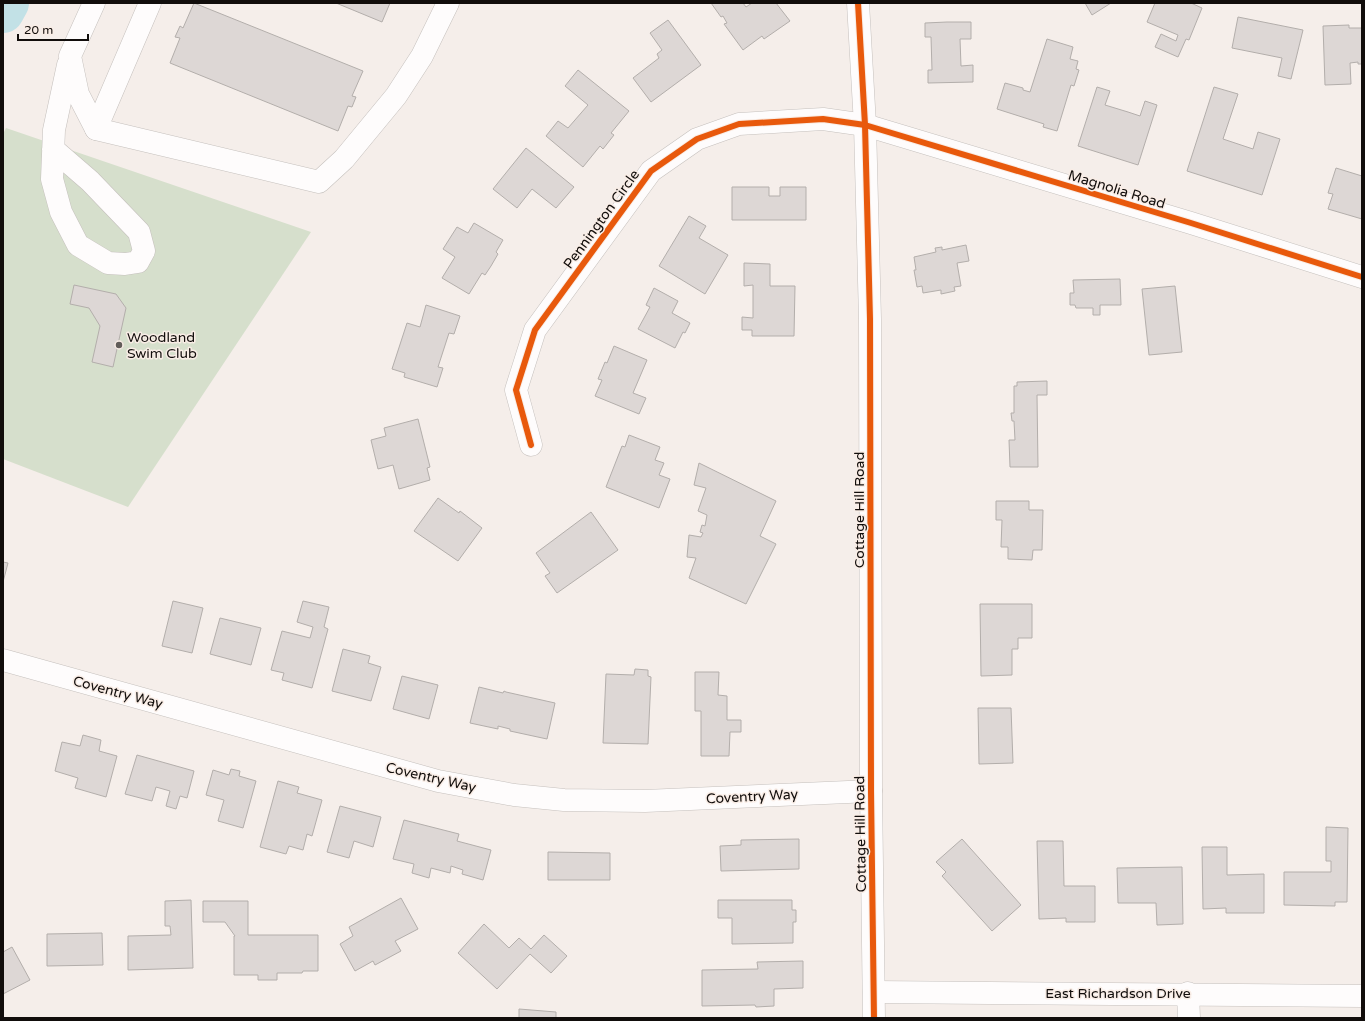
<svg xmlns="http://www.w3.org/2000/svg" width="1365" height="1021" font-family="'Varela Round',sans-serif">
  <rect width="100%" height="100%" fill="#f5eeea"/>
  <!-- green -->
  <path fill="#d6dfcc" d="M 6,128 L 311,232 L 128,507 L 3,459 L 3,134 Z"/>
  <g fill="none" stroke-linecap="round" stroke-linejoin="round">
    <!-- river -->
    <path stroke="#c2e1e6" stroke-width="42" d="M 3,12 L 8,3"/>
  </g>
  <!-- building -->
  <g fill="#ddd7d5" stroke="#b3aeab">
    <path d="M 194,3 L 363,71 L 352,96 L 356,97 L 352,107 L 348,106 L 338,131 L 170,63 L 180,38 L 175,37 L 180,26 L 183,28 Z"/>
    <path d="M 336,3 L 390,3 L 382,22 Z"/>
    <path d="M 711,3 L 743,3 L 746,7 L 752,3 L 776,3 L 790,21 L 764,39 L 762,36 L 743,50 L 724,24 L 727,23 L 723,16 L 721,17 Z"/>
    <path d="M 1085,3 L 1111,3 L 1092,15 Z"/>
    <path d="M 1155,3 L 1191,3 L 1202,8 L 1189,40 L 1186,39 L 1178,57 L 1155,47 L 1161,34 L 1176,41 L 1178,35 L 1147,22 Z"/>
    <path d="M 1238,17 L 1303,30 L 1291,79 L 1278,76 L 1282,58 L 1232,48 Z"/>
    <path d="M 668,20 L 701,65 L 651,102 L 633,78 L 659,58 L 657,54 L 662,50 L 650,33 Z"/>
    <path d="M 947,22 L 971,22 L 971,39 L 960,39 L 961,66 L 973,65 L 973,82 L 928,83 L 928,70 L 932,70 L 931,37 L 925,37 L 925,23 Z"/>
    <path d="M 1349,25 L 1349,28 L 1362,28 L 1362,64 L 1358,64 L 1358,62 L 1350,63 L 1351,84 L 1325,85 L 1323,26 Z"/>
    <path d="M 1047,39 L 1073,47 L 1070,59 L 1078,61 L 1076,69 L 1079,70 L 1074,86 L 1071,85 L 1057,131 L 1043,127 L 1044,124 L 997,109 L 1005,83 L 1023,88 L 1023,90 L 1030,92 Z"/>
    <path d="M 578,70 L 629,111 L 611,133 L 614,135 L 603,149 L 600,146 L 583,167 L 546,136 L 558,121 L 568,128 L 588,105 L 565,86 Z"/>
    <path d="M 1097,87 L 1110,91 L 1105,105 L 1128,112 L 1140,116 L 1145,101 L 1157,105 L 1138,165 L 1078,146 Z"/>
    <path d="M 1214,87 L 1238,94 L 1223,139 L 1253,149 L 1258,132 L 1280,139 L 1262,195 L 1187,171 Z"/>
    <path d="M 526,148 L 574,187 L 556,208 L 532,189 L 517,208 L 493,189 Z"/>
    <path d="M 1336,168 L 1362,176 L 1362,219 L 1328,209 L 1333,194 L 1328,193 Z"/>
    <path d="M 732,187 L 769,187 L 769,196 L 780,196 L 780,187 L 806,187 L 806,220 L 732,220 Z"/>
    <path d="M 689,216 L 706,226 L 699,238 L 728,255 L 705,294 L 659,266 Z"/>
    <path d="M 474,223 L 503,240 L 496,252 L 498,254 L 491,266 L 485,275 L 482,273 L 469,294 L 442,278 L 455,257 L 443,249 L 457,227 L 468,233 Z"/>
    <path d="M 966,245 L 969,261 L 957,263 L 961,286 L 954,287 L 955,291 L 941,294 L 941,290 L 923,293 L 922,286 L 917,287 L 914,270 L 916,270 L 914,257 L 936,252 L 935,248 L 942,247 L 942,250 Z"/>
    <path d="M 744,263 L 770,264 L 770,286 L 795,286 L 794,336 L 752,336 L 752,330 L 742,330 L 742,317 L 753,318 L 753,285 L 744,286 Z"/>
    <path d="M 1120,279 L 1121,305 L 1100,305 L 1100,315 L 1093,315 L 1093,308 L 1076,308 L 1075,305 L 1070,305 L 1070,293 L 1074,293 L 1073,280 Z"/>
    <path d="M 74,285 L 116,294 L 126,308 L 113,367 L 92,362 L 100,326 L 89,308 L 70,304 Z"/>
    <path d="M 1175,286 L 1182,352 L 1149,355 L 1142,289 Z"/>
    <path d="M 654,288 L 678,301 L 672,313 L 690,323 L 685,333 L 683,332 L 675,348 L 638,329 L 650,307 L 646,305 Z"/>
    <path d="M 426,305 L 460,316 L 454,334 L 449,333 L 438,367 L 443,368 L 437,387 L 404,377 L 405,373 L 392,369 L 407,323 L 420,327 Z"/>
    <path d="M 614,346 L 647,360 L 633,393 L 646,398 L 639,414 L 595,396 L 602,380 L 598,379 L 605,362 L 607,363 Z"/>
    <path d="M 1047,381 L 1047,395 L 1037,395 L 1038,467 L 1010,467 L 1009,440 L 1015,440 L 1014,421 L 1012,421 L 1011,413 L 1014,413 L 1014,386 L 1017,386 L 1017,382 Z"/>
    <path d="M 418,419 L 430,467 L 427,468 L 430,480 L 399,489 L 393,465 L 378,469 L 371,440 L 386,436 L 384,428 Z"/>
    <path d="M 629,435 L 660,447 L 655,460 L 664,463 L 659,475 L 670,479 L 659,508 L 606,487 L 622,446 L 625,447 Z"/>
    <path d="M 699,463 L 776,501 L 760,536 L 776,544 L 746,604 L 689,578 L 696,558 L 687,557 L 689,535 L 701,537 L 703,533 L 700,532 L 702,525 L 705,526 L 707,515 L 698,511 L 706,488 L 694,485 Z"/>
    <path d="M 438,498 L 459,513 L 460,511 L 482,528 L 458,561 L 414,531 Z"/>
    <path d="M 996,501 L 1029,501 L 1029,510 L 1043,510 L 1042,550 L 1033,550 L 1032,560 L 1008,559 L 1008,547 L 1001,547 L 1002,520 L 996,520 Z"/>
    <path d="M 591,512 L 618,550 L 557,593 L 545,576 L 550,573 L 536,553 Z"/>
    <path d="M 3,562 L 8,563 L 3,582 Z"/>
    <path d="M 173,601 L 203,608 L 192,653 L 162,646 Z"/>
    <path d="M 303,601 L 329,607 L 324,627 L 328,629 L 312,688 L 282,680 L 284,673 L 271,670 L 282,631 L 310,638 L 313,627 L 297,622 Z"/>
    <path d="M 980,604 L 1032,604 L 1032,638 L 1018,638 L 1018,649 L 1012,649 L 1012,675 L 981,676 Z"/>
    <path d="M 220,618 L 261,628 L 251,665 L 210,654 Z"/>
    <path d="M 343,649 L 370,656 L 368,663 L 381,667 L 371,701 L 332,691 Z"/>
    <path d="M 635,669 L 648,670 L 648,676 L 651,677 L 648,744 L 603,743 L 606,674 L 634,675 Z"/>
    <path d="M 695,672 L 719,672 L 718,695 L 727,696 L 727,720 L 741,720 L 741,732 L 730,732 L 729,756 L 701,756 L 701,711 L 695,711 Z"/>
    <path d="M 402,676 L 438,685 L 429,719 L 393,709 Z"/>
    <path d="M 479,687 L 503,693 L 504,691 L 506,692 L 555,703 L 547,739 L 510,731 L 510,729 L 498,726 L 498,729 L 470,723 Z"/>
    <path d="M 978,708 L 1011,708 L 1013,763 L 979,764 Z"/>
    <path d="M 83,735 L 101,740 L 99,751 L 117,756 L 106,797 L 75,788 L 78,778 L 55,771 L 62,742 L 80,746 Z"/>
    <path d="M 137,755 L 194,771 L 187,798 L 180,796 L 176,809 L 166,806 L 170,791 L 156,787 L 152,801 L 125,794 Z"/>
    <path d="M 231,769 L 240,771 L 239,776 L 256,781 L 243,828 L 218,821 L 224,800 L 206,795 L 213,770 L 229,775 Z"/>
    <path d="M 278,781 L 299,787 L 297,793 L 322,800 L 312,836 L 307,834 L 303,850 L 289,846 L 286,854 L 260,847 Z"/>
    <path d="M 340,806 L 381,817 L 373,847 L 354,841 L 349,858 L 327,852 Z"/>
    <path d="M 404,820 L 459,834 L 457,841 L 491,850 L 483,880 L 462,874 L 463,870 L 451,866 L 450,873 L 431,868 L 429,878 L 412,873 L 414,864 L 393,859 Z"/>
    <path d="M 1326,827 L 1348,828 L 1347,902 L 1335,902 L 1335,906 L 1284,905 L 1284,872 L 1331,872 L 1331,861 L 1326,861 Z"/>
    <path d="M 799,839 L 799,869 L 721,871 L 720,846 L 741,845 L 741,840 Z"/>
    <path d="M 962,839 L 1021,905 L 992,931 L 942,876 L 946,872 L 936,862 Z"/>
    <path d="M 1037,841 L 1063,841 L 1064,886 L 1095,886 L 1095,922 L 1066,922 L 1066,918 L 1039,919 Z"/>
    <path d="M 1202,847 L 1227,847 L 1227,875 L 1264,874 L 1264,913 L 1226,913 L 1226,908 L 1203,909 Z"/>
    <path d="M 548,852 L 610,853 L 610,880 L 548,880 Z"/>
    <path d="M 1182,867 L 1183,924 L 1157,925 L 1156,903 L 1118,903 L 1117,868 Z"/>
    <path d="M 401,898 L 418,929 L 395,941 L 401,951 L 375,965 L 373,961 L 355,971 L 340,944 L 353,936 L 349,927 Z"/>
    <path d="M 191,900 L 193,968 L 128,970 L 128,936 L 171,935 L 170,926 L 165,926 L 165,901 Z"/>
    <path d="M 718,900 L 792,900 L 792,910 L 796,910 L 796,922 L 793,922 L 793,943 L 732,944 L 732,918 L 718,918 Z"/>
    <path d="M 203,901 L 248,901 L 248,935 L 318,935 L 318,971 L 303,971 L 302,973 L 277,973 L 277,980 L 258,980 L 258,975 L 234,975 L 234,936 L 235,936 L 225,922 L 203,922 Z"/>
    <path d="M 484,924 L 509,948 L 519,938 L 531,949 L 544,935 L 567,956 L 551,973 L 530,954 L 497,989 L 458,953 Z"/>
    <path d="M 102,933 L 103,965 L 47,966 L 47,934 Z"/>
    <path d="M 12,947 L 30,980 L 3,994 L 3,952 Z"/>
    <path d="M 803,961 L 803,988 L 774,989 L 774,1006 L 756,1007 L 755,1005 L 702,1006 L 702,970 L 758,969 L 757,962 Z"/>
    <path d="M 519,1009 L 556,1012 L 556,1018 L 519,1018 Z"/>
  </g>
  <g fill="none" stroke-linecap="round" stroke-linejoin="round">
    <!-- minor casing -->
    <g stroke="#c5c0bd" stroke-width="23">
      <g id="minor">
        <path d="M 94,3 L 70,56 L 78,94 L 96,129 L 319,182 L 344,159 L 396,96 L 422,56 L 448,3"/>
        <path d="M 858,3 L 865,125 L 870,319 L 871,791 L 874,1018"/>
        <path d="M 96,129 L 150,3"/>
        <path d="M 53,149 L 90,181 L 139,232 L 144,251 L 138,262 L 125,264 L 108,263 L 78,245 L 61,212 L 52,179 L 54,130 L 68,65"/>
        <path d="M 531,445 L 516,390 L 535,330 L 651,171 L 697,139 L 739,124 L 823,119 L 865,125 L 1191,223 L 1362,277"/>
        <path d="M 3,660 L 438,781 L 514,795 L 564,800 L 645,801 L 871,791"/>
        <path d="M 874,992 L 1362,996"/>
        <path d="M 1188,993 L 1189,1018"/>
      </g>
    </g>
    <!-- minor -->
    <use href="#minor" stroke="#fefcfc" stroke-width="22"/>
    <!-- cycleway casing -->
    <g stroke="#f9ede6" stroke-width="8">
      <g id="cycleway">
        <path d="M 858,3 L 865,125 L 870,319 L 871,791 L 874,1018"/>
        <path d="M 531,445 L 516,390 L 535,330 L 651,171 L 697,139 L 739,124 L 823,119 L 865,125 L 1191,223 L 1362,277"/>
      </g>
    </g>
    <!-- cycleway -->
    <use href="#cycleway" stroke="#e8590c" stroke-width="6"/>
  </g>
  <!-- markers -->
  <circle fill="#615c59" stroke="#f9ede6" stroke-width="1.5" cx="119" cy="345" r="4"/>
  <g text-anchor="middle" stroke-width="3" stroke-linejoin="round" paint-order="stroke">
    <!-- street labels -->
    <g font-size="14" fill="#110d0b" stroke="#f9ede6">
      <text transform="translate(1117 189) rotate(17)" y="5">Magnolia Road</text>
      <text transform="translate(601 219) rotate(-54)" y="5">Pennington Circle</text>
      <text transform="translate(859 510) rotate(-90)" y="5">Cottage Hill Road</text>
      <text transform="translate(118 692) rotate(15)" y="5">Coventry Way</text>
      <text transform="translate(431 777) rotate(13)" y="5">Coventry Way</text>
      <text transform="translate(752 796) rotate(-3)" y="5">Coventry Way</text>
      <text transform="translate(860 834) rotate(-91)" y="5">Cottage Hill Road</text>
      <text x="1118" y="998">East Richardson Drive</text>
    </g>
    <!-- poi labels -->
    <g font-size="14" fill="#110d0b" stroke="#f9ede6" text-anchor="start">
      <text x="127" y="342">Woodland<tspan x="127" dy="16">Swim Club</tspan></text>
    </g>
  </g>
  <!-- border -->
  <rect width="1365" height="1021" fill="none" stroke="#110d0b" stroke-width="8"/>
  <!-- scale -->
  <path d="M18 34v6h70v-6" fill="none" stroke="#110d0b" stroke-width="2"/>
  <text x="24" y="34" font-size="12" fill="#110d0b" stroke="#f9ede6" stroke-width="3" paint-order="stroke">20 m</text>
</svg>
